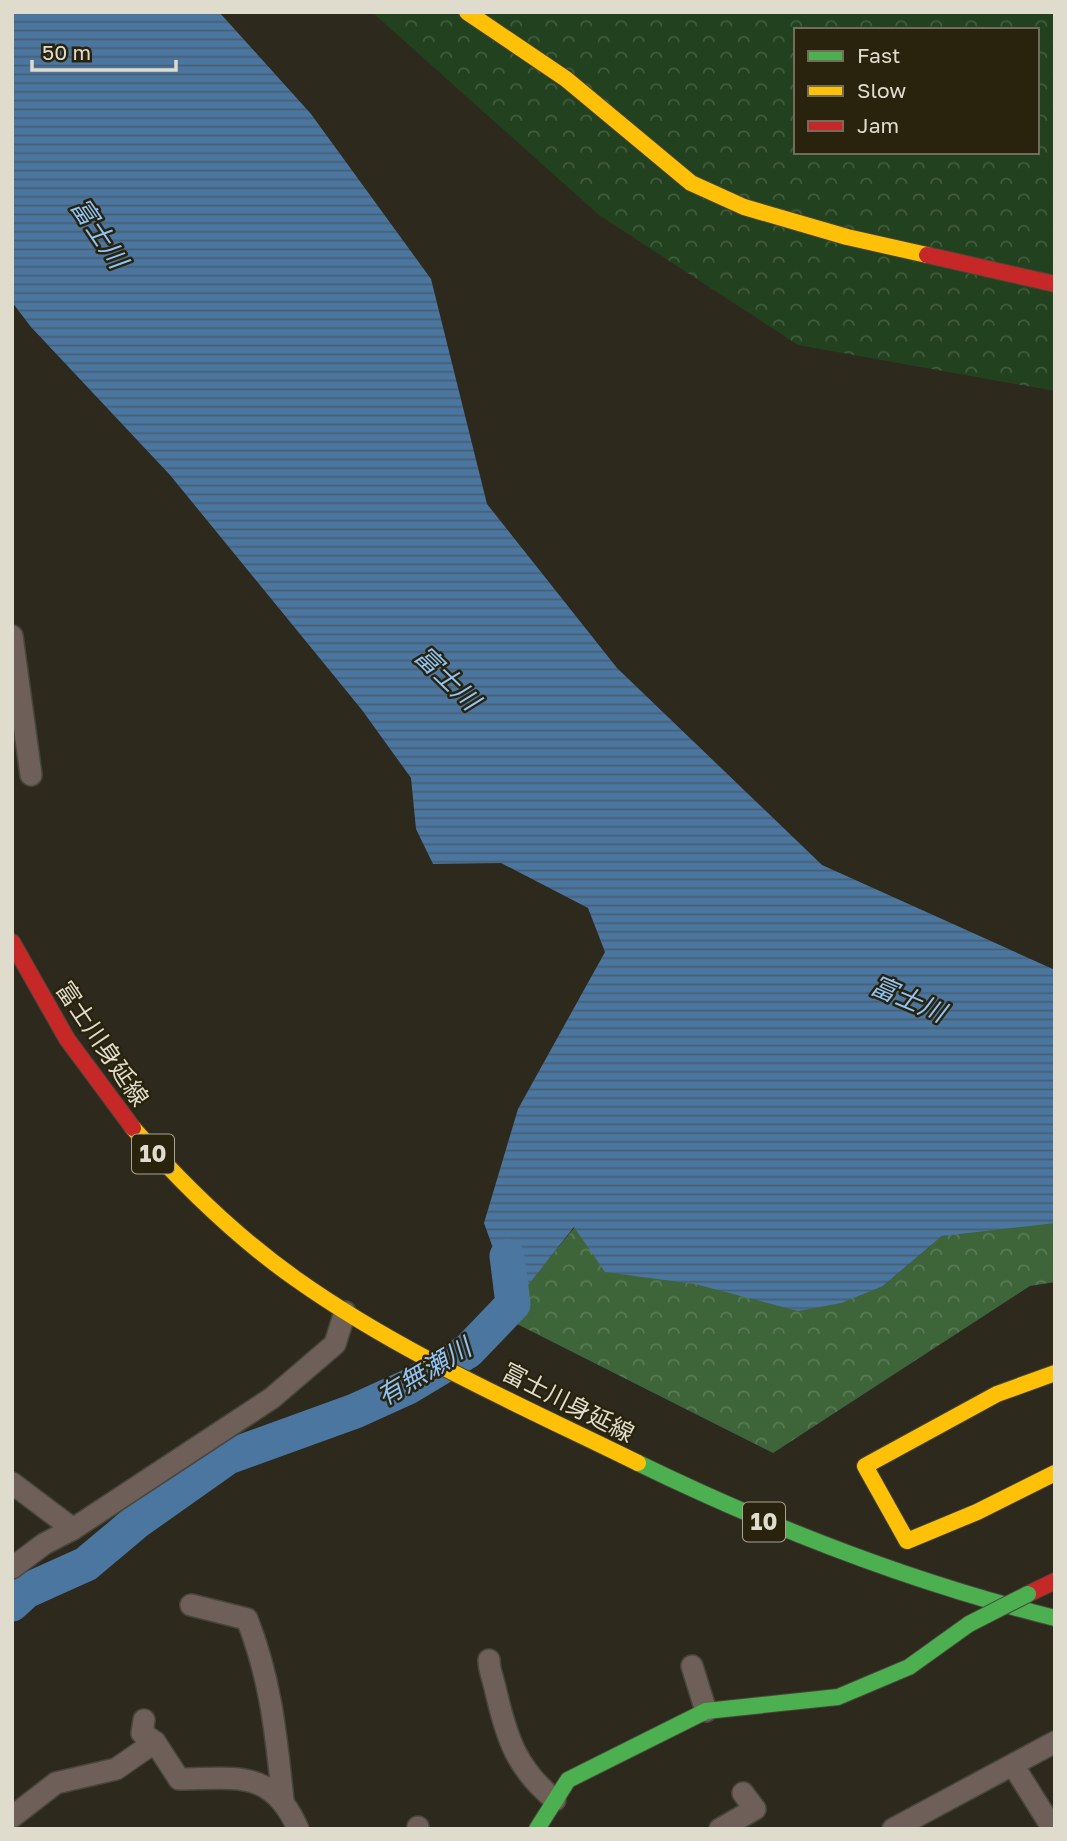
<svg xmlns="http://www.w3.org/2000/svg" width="1067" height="1841" font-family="'Golos Text','Noto Sans JP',sans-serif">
  <defs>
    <pattern id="forest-crowns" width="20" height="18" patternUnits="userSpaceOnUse" patternTransform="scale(1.75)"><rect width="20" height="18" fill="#3e653a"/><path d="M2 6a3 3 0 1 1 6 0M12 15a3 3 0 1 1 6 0" fill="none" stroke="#597a55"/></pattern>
    <pattern id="park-crowns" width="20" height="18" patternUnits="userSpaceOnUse" patternTransform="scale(1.75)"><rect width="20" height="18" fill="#22411e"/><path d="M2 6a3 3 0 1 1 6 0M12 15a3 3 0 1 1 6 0" fill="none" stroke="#425c3e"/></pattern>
    <pattern id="water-rules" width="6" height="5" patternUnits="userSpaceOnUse" patternTransform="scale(1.75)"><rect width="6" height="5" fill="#4b76a0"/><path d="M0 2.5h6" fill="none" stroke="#475f74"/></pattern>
  </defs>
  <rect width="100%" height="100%" fill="#2d2a1d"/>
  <!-- forest -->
  <path fill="url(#forest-crowns)" d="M 1055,1217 L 1055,1282 L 1030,1286 L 773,1453 L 501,1316 L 575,1227 L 883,1286 L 942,1236 Z"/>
  <!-- park -->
  <path fill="url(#park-crowns)" fill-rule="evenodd" d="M 372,12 L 1055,12 L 1055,391 L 798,345 L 599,215 ZM 796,30 L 1037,30 L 1037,152 L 796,152 Z"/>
  <!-- water -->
  <path fill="url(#water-rules)" d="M 12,12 L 219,12 L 311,114 L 431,279 L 487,504 L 617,668 L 822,865 L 1055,970 L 1055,1223 L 942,1236 L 883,1286 L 841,1303 L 798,1311 L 695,1284 L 605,1272 L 574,1227 L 513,1304 L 484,1223 L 518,1109 L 605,952 L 588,908 L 501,863 L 433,864 L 416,829 L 411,778 L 362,710 L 170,475 L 31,327 L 12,302 Z"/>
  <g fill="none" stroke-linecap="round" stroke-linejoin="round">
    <!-- river -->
    <path stroke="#4b76a0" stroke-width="35" d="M 12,1604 L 26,1591 L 86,1564 L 136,1522 L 228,1457 L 355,1411 L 408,1387 L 468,1351 L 513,1304 L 507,1256"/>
    <!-- street casing -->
    <g stroke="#48463b" stroke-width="24">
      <g id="street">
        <path d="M 12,636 L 31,775"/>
        <path d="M 12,1483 L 73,1529"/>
        <path d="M 12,1568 L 44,1544 L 73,1529 L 272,1398 L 335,1344 L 345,1312"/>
        <path d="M 191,1605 L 247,1619 C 271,1680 276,1735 283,1800"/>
        <path d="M 489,1660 C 489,1671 494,1681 496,1692 C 507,1739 517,1769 555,1800"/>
        <path d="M 692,1666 L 706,1711"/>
        <path d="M 144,1720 L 142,1733 L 155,1742 L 179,1779 C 235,1779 272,1768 298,1829"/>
        <path d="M 1013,1765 L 1053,1829"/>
        <path d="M 12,1817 L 56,1783 L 116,1769 L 155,1742"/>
        <path d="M 418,1827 L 418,1829"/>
        <path d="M 720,1829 L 755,1809 L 743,1793"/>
        <path d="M 893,1829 L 1055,1742"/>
      </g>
    </g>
    <!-- fast casing -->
    <g stroke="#48463b" stroke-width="18">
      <g id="fast">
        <path d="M 638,1463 C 772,1528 910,1582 1055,1618"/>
        <path d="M 537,1829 L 568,1780 L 706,1711 L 838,1697 L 909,1667 L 969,1624"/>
      </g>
    </g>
    <!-- slow casing -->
    <g stroke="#48463b" stroke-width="18">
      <g id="slow">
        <path d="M 467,12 L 566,79 L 691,183 L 744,207 L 847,237 L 927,255"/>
        <path d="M 133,1128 C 182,1184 235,1236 296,1279 C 402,1354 522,1406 638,1463"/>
        <path d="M 1055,1373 L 997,1394 L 865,1466 L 907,1541 L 977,1512 L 1055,1473"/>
      </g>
    </g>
    <!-- jam casing -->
    <g stroke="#48463b" stroke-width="18">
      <g id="jam">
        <path d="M 927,255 L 1055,284"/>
        <path d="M 12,942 L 67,1039 L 133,1128"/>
        <path d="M 1028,1594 L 1055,1581"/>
      </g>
    </g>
    <!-- street -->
    <use href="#street" stroke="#6e6058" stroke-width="21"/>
    <!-- fast -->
    <use href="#fast" stroke="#4caf50" stroke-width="16"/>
    <!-- slow -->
    <use href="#slow" stroke="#ffc107" stroke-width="16"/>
    <!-- jam -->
    <use href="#jam" stroke="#c62828" stroke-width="16"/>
    <!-- fast-bridge casing -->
    <g stroke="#48463b" stroke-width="18" stroke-linecap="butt">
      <path id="fast-bridge" d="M 969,1624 L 1028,1594"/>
    </g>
    <!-- fast-bridge -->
    <use href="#fast-bridge" stroke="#4caf50" stroke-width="16"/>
  </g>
  <g text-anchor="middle" stroke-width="5" stroke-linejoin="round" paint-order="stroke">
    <!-- shield labels -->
    <g fill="#29230d" stroke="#a8a494" stroke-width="2">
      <rect x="132" y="1134.5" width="42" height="39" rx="5"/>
      <rect x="743" y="1502.5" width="42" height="39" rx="5"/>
    </g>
    <g font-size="23" font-weight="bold" fill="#dfdcce">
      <text x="153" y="1162">10</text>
      <text x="764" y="1530">10</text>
    </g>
    <!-- street labels -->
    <g font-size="24" fill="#dfdcce" stroke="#29230d">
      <text transform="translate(102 1044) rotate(56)" y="8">富士川身延線</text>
      <text transform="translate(568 1403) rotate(27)" y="8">富士川身延線</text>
    </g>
    <!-- water labels -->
    <g font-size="26" font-style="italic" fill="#8dc3f9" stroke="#29230d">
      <text transform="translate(99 233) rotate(56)" y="9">富士川</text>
      <text transform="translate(447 678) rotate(44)" y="9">富士川</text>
      <text transform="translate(908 999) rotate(23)" y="9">富士川</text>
      <text transform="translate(424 1372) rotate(-31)" y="9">有無瀬川</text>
    </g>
  </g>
  <!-- border -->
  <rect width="1067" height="1841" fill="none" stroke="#dfdcce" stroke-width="28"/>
  <!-- legend -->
  <rect x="794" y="28" width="245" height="126" fill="#29230d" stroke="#726d5a" stroke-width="2"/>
  <rect x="808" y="51" width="35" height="10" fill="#4caf50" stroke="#726d5a" stroke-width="2"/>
  <text x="857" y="63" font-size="21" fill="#dfdcce">Fast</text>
  <rect x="808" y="86" width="35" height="10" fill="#ffc107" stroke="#726d5a" stroke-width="2"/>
  <text x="857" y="98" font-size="21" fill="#dfdcce">Slow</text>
  <rect x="808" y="121" width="35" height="10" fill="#c62828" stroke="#726d5a" stroke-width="2"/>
  <text x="857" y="133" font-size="21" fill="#dfdcce">Jam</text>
  <!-- scale -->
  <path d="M32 60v10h144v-10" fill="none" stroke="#dfdcce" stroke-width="3.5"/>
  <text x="42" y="60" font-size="21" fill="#dfdcce" stroke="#29230d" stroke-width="5" paint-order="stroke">50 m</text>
</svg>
